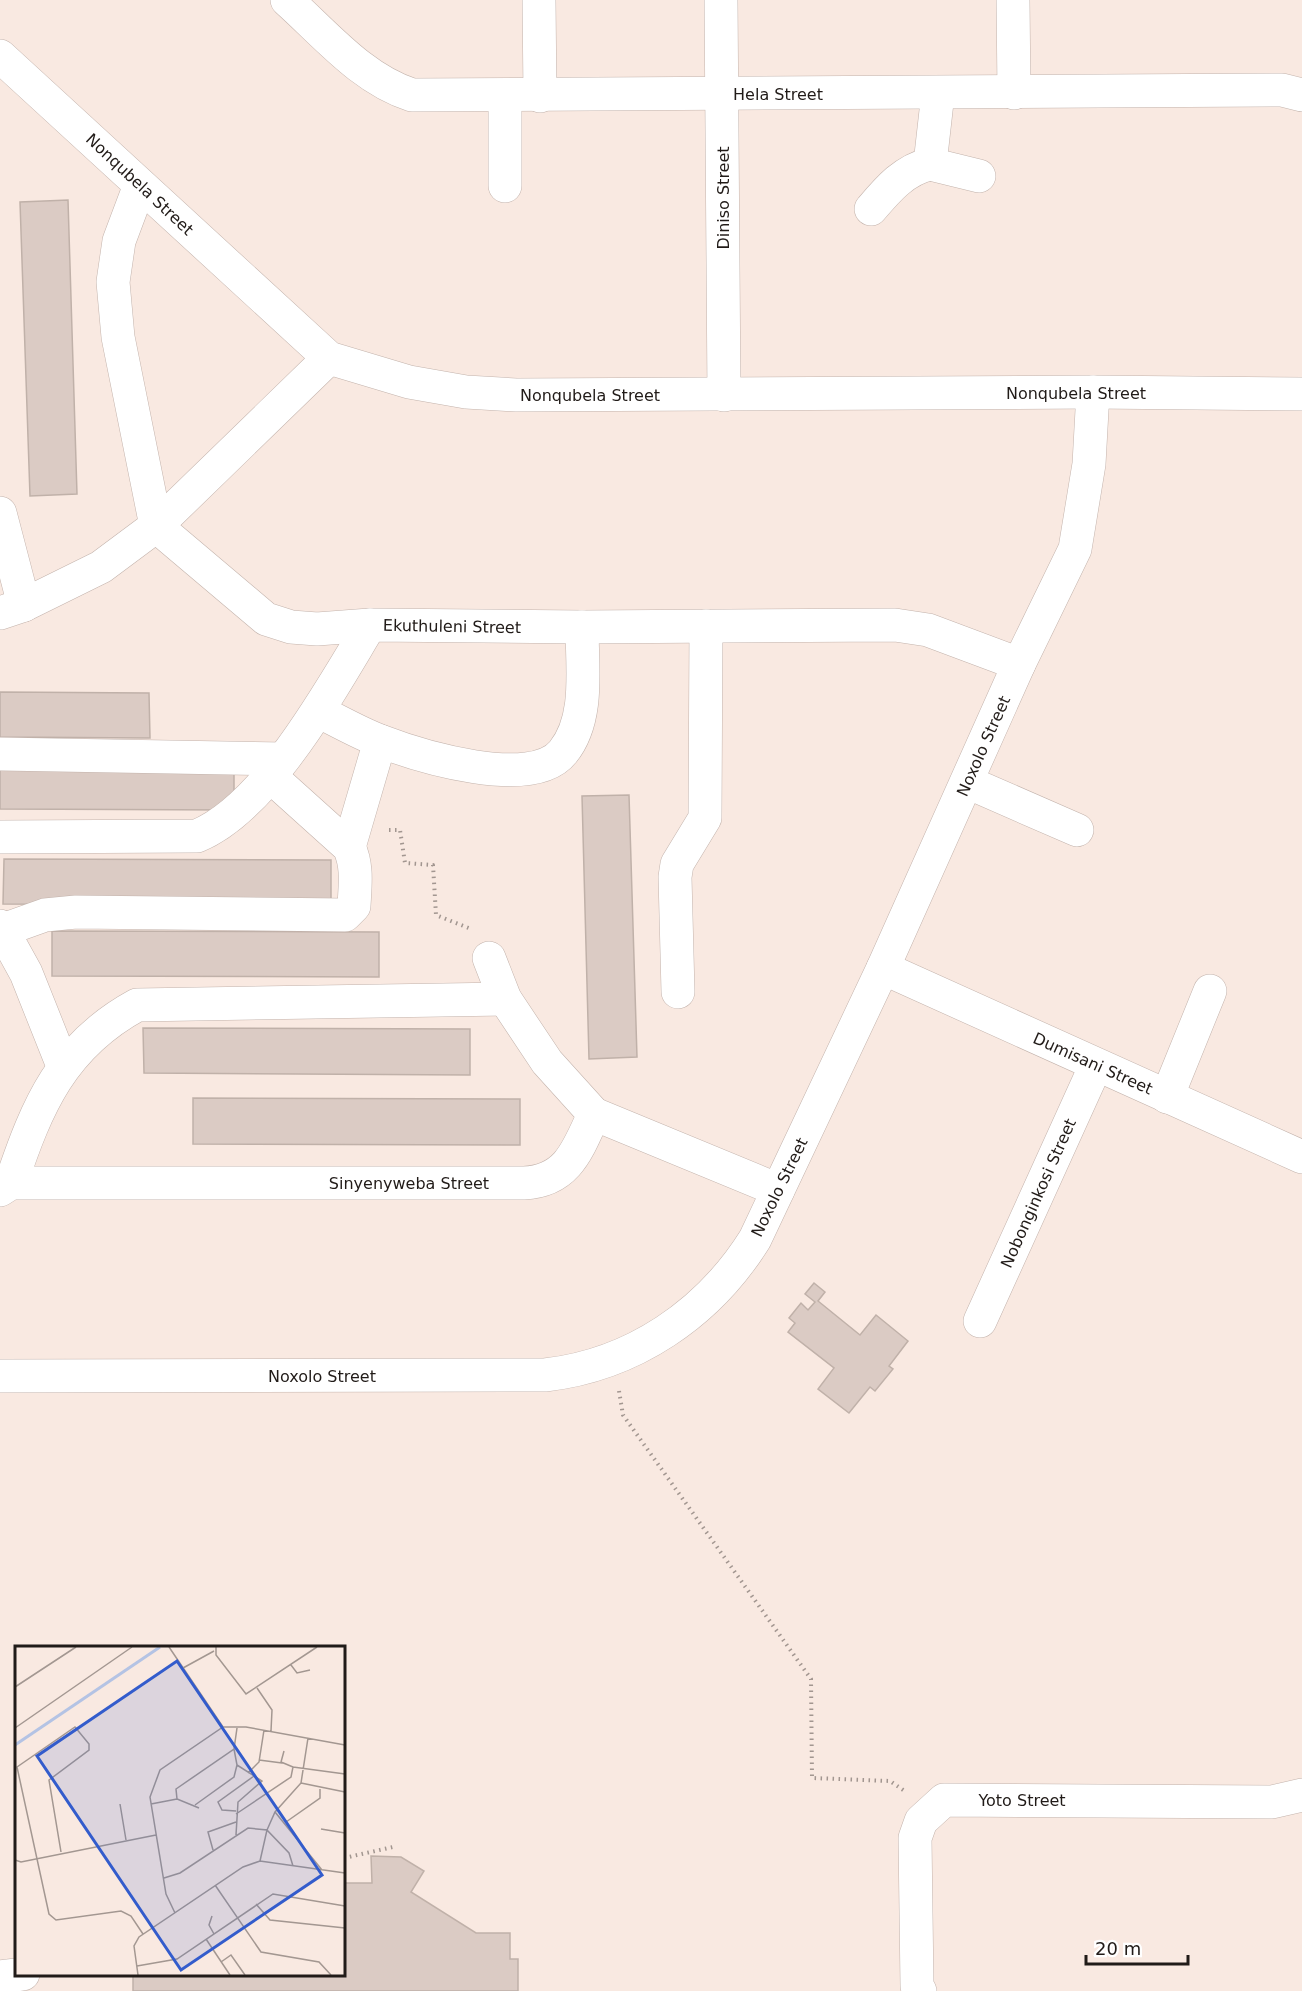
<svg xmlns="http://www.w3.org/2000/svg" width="1302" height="1991" font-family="'DejaVu Sans',sans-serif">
  <rect width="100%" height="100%" fill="#f9e9e1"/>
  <!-- building -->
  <g fill="#dbcbc4" stroke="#c0b1a9" stroke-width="1.5">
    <path d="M 68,200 L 77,494 L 30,496 L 20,202 Z"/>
    <path d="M 0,692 L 149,693 L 150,738 L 0,737 Z"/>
    <path d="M 0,764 L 234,765 L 234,810 L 0,809 Z"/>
    <path d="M 629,795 L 637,1057 L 589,1059 L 582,796 Z"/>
    <path d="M 4,859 L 331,860 L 331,905 L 3,904 Z"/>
    <path d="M 52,931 L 379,932 L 379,977 L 52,976 Z"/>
    <path d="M 143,1028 L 470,1029 L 470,1075 L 144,1073 Z"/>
    <path d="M 193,1098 L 520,1099 L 520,1145 L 193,1144 Z"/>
    <path d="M 814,1283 L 825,1292 L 818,1301 L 860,1335 L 876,1315 L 908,1341 L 889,1366 L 893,1369 L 875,1391 L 870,1387 L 849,1413 L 818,1389 L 834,1368 L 788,1332 L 795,1323 L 789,1318 L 801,1303 L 808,1310 L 815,1302 L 805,1294 Z"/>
    <path d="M 371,1856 L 401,1857 L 424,1871 L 411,1892 L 476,1933 L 510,1933 L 510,1959 L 518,1959 L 518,1991 L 133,1991 L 133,1974 L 344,1974 L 344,1883 L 372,1883 Z"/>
  </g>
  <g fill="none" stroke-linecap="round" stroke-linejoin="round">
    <!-- minor casing -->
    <g stroke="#c3b3ac" stroke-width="34">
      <g id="minor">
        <path d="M 287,0 C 326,35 362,79 412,95 L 1282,90 L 1302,95"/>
        <path d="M 539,0 L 540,96"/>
        <path d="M 721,0 L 724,395"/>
        <path d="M 1013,0 L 1014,93"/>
        <path d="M 0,56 L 329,358 L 409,382 L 466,392 L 516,395 L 1093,392 L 1302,394"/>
        <path d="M 505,96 L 505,186"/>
        <path d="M 930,164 L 979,176"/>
        <path d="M 871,209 C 888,189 904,170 930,164 L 938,93"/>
        <path d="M 329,358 L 156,526 L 266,619 L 291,627 L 317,629 L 370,625 L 582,627 L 895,625 L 928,630 L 1019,664"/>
        <path d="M 0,513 L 24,605"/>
        <path d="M 0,613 L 24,605 L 101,567 L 156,526 L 118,337 L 113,282 L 119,241 L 140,185"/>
        <path d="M 318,711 C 338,721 359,733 380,741 C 419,756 532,791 563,752 C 590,719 582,667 582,627"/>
        <path d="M 0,754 L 283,759"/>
        <path d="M 967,782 L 1077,830"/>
        <path d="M 0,837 L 197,836 C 267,807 331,689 370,625"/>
        <path d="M 349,847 L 380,741"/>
        <path d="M 0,926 L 26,973 L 63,1066"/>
        <path d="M 3,930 L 45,915 L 76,912 L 345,915 L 354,906 C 355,886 358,866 349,847 L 269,775"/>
        <path d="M 883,968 L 1302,1157"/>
        <path d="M 678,992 L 675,877 L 677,864 L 705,818 L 706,626"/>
        <path d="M 1167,1097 L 1210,991"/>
        <path d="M 594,1114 L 778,1190"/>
        <path d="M 11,1183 C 37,1105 62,1046 137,1005 L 505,999"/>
        <path d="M 0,1190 L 11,1183 L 524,1183 C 568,1181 578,1149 594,1114 L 547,1062 L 505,999 L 489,958"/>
        <path d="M 980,1321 L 1096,1065"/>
        <path d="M 0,1376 L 545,1375 C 633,1365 708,1314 755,1239 L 883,968 L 1019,664 L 1075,549 L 1089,464 L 1093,392"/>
        <path d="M 0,1977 L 23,1974"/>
        <path d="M 920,1991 L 917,1986 L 915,1838 L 921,1821 L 944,1800 L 1272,1802 L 1302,1795"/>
      </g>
    </g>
    <!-- path -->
    <g stroke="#a29690" stroke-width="4" stroke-dasharray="1.5 4.5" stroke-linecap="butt">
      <path d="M 389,830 L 400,830 L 405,863 L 433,865 L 436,915 L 471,929"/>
      <path d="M 619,1391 L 623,1415 L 811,1679 L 812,1778 L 890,1781 L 906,1792"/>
      <path d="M 344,1858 L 393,1847"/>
    </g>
    <!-- minor -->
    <use href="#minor" stroke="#fff" stroke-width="33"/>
  </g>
  <g text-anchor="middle" stroke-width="5" stroke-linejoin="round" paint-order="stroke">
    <!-- street labels -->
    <g font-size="16" fill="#211b18" stroke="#fff">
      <text x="778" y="100">Hela Street</text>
      <text transform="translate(140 184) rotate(43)" y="6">Nonqubela Street</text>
      <text transform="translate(723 198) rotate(-90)" y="6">Diniso Street</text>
      <text x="1076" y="399">Nonqubela Street</text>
      <text x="590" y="401">Nonqubela Street</text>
      <text transform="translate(452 626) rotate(1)" y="6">Ekuthuleni Street</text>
      <text transform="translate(983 746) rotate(-66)" y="6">Noxolo Street</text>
      <text transform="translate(1093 1063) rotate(24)" y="6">Dumisani Street</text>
      <text x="409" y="1189">Sinyenyweba Street</text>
      <text transform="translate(779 1187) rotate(-64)" y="6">Noxolo Street</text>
      <text transform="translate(1038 1193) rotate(-66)" y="6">Nobonginkosi Street</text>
      <text x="322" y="1382">Noxolo Street</text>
      <text x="1022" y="1806">Yoto Street</text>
    </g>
  </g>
  <!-- overview -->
  <g transform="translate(15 1646)">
    <rect width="330" height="330" fill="#f9e9e1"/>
    <path fill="none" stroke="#b4c3e4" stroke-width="3" d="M 0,99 L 145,1"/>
    <path fill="none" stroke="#a39791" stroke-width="1.5" d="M 154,1 L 208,81M 201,1 L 201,9 L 231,48 L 302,1M 276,19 L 282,27 L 295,24M 168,22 L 199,5M 0,41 L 61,1M 242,42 L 257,64 L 256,85M 0,82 L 117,1M 244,114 L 267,117M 278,121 L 330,128M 233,127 L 244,116 L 249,84M 286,137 L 330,146M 105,158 L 111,194M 136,158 L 162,153M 180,159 L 219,131 L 222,119 L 219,103M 184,162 L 162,153 L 161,143 L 219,103 L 222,82M 221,165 L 207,164 L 203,156 L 239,130M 260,166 L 307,224M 221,168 L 276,131 L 278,121 L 266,116 L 269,105M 271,176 L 305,152 L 305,143M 306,183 L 330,187M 221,189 L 223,156 L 247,135 L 222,119M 198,204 L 193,186 L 221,176M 46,206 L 34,134 L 74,104 L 74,98 L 60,81 L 2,121 L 34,268 L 41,274 L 106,265 L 116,270 L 128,288M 0,214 L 6,216 L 141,189M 278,220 L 274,207 L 252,184 L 260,166 L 286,137 L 293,92M 149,232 L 165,227 L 233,182 L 252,184 L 245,215M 200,239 L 246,306 L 304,316 L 316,329M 241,258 L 255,274 L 330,282M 160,267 L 151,248 L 135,151 L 145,124 L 208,81 L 231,81 L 330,99M 197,270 L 194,279 L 199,288M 191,293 L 215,329M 206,316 L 216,309 L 230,329M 122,320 L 162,313 L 258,248 L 330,260M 123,329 L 119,300 L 124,291 L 228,221 L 245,215 L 330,227"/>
    <path fill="#335ccc" fill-opacity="0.15" stroke="#335ccc" stroke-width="3" d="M 162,15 L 307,229 L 166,324 L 22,110 Z"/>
    <rect width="330" height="330" fill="none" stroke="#211b18" stroke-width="3"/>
  </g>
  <!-- scale -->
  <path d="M1086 1955v9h102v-9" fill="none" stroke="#211b18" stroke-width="3"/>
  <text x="1095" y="1955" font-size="18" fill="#211b18" stroke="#ffffff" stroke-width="4.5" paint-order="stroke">20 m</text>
</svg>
